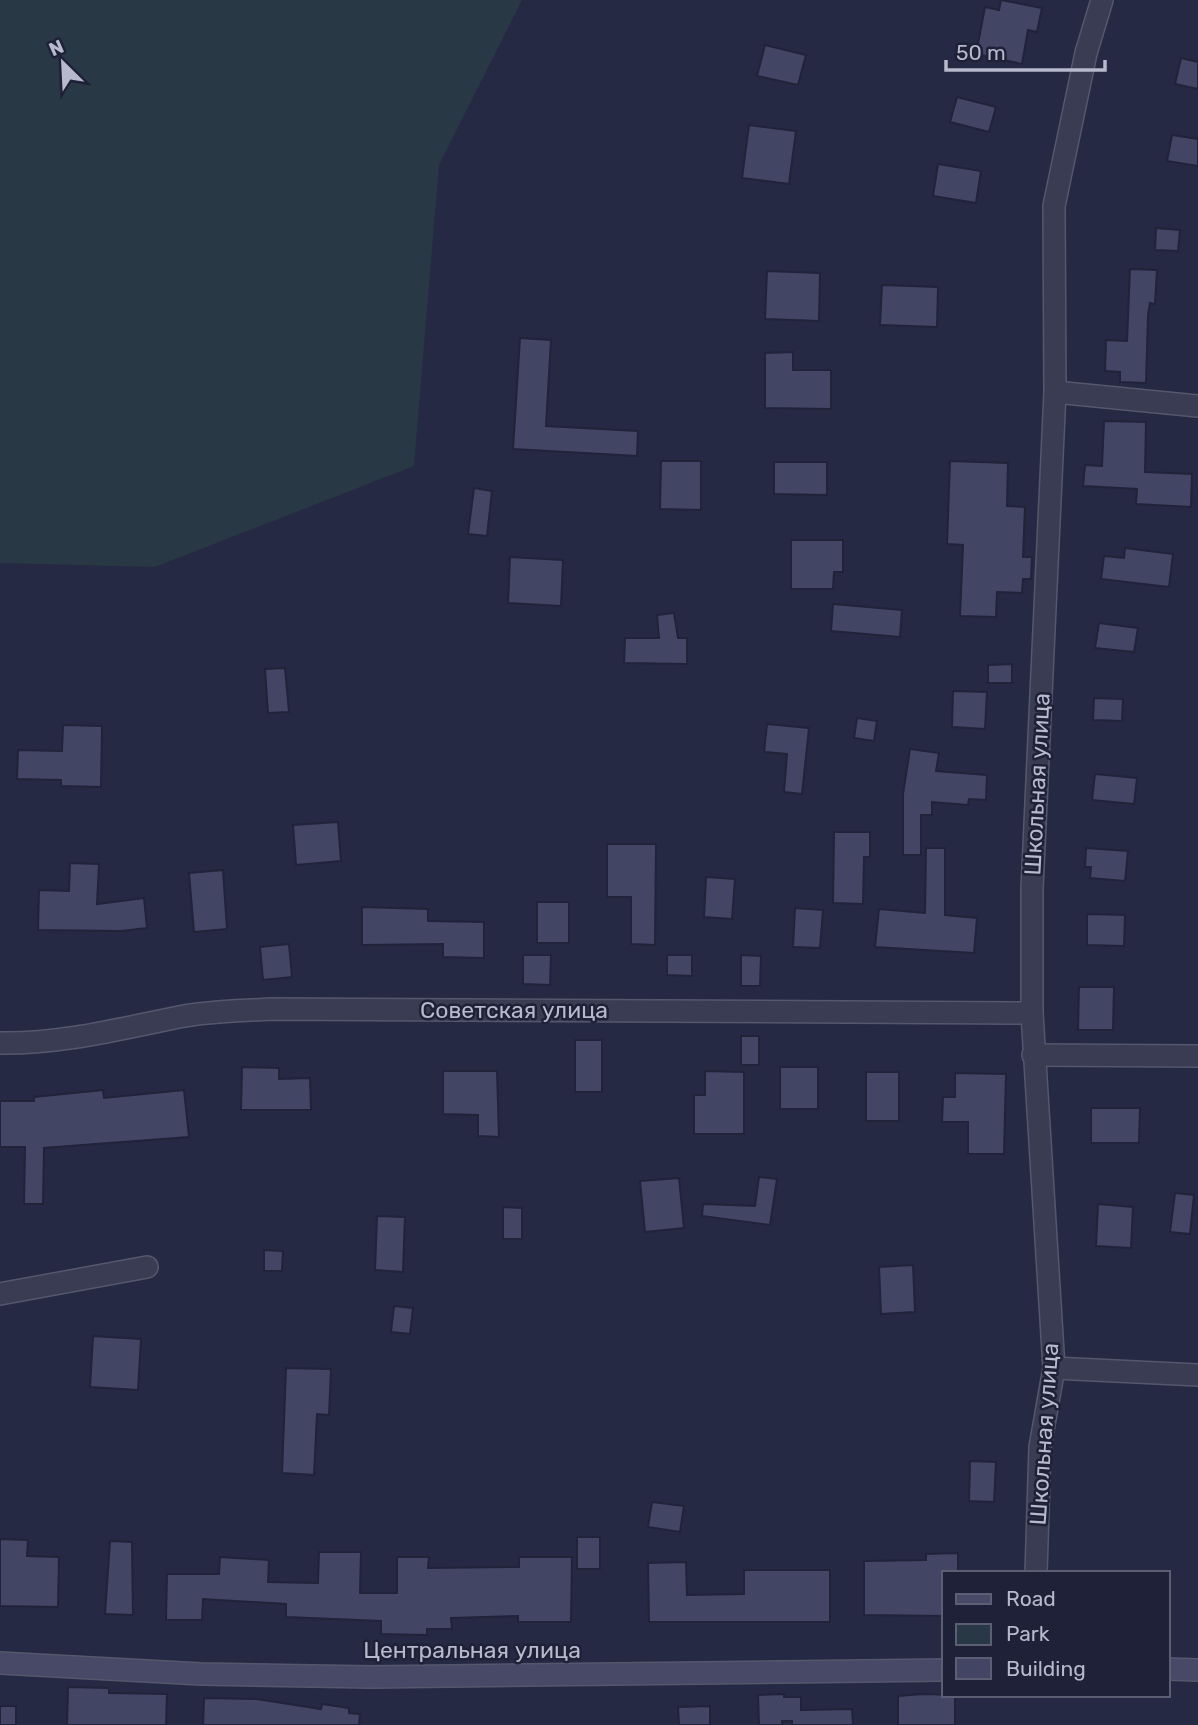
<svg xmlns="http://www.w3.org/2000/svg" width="1198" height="1725" font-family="Rubik,sans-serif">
  <rect width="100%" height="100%" fill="#252943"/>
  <!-- green -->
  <path fill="#283844" d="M 0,0 L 522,0 L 439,165 L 414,466 L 155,567 L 0,563 Z"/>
  <!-- building -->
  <g fill="#424564" stroke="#21233a" stroke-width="2">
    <path d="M 1001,0 L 1042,8 L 1037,32 L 1028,30 L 1022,64 L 976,54 L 985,7 L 999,10 Z"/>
    <path d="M 765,45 L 806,55 L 798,85 L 757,76 Z"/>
    <path d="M 1181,58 L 1198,62 L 1198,89 L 1175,84 Z"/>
    <path d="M 957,97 L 996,107 L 989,132 L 950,122 Z"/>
    <path d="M 749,125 L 796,131 L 789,184 L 742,178 Z"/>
    <path d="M 1172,135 L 1198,139 L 1198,166 L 1167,161 Z"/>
    <path d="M 938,164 L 981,171 L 976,203 L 933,196 Z"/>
    <path d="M 1156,228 L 1180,230 L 1178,251 L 1155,250 Z"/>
    <path d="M 1130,269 L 1157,270 L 1155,304 L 1150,303 L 1148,315 L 1146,383 L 1120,382 L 1120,372 L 1105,371 L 1106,340 L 1127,341 Z"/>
    <path d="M 767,271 L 820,273 L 819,321 L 765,319 Z"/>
    <path d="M 882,285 L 938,287 L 937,327 L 880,325 Z"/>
    <path d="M 520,338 L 551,340 L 546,426 L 638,431 L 637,456 L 513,449 Z"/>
    <path d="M 793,352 L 793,370 L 831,370 L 831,409 L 765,408 L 765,353 Z"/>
    <path d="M 1104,421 L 1146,422 L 1145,472 L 1192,474 L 1191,507 L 1136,504 L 1137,489 L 1083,486 L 1085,465 L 1102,466 Z"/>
    <path d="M 661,461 L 701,461 L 701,510 L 660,509 Z"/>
    <path d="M 950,461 L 1008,463 L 1007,506 L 1025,507 L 1023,557 L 1032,557 L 1031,579 L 1023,579 L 1022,593 L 997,592 L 996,617 L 960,616 L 963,545 L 947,544 Z"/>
    <path d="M 774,462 L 827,462 L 827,495 L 774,494 Z"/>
    <path d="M 474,488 L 492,491 L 487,536 L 468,534 Z"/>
    <path d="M 791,540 L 843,540 L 843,572 L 834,572 L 833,589 L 791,589 Z"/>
    <path d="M 1125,548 L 1173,554 L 1169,587 L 1101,579 L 1104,556 L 1124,558 Z"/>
    <path d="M 510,557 L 563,560 L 561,606 L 508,603 Z"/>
    <path d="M 833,604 L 902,610 L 900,637 L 831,631 Z"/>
    <path d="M 674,613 L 678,638 L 687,638 L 687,664 L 624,663 L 625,638 L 659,638 L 657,615 Z"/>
    <path d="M 1099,623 L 1138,628 L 1134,652 L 1095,648 Z"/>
    <path d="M 1012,664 L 1012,683 L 988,683 L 988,665 Z"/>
    <path d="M 285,668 L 289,712 L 268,713 L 265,669 Z"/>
    <path d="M 953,691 L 987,692 L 985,729 L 952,727 Z"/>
    <path d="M 1094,698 L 1123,699 L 1122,721 L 1093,720 Z"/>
    <path d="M 857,718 L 877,721 L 874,741 L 854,738 Z"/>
    <path d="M 767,724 L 809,728 L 802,794 L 784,792 L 787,754 L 764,752 Z"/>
    <path d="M 63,725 L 102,726 L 101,787 L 61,786 L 61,780 L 17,779 L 18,750 L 62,751 Z"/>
    <path d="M 910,749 L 939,753 L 936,771 L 987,775 L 986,800 L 969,799 L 968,805 L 932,802 L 932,815 L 921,815 L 921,855 L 903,855 L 903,794 Z"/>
    <path d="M 1095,774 L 1137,778 L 1134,804 L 1092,800 Z"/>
    <path d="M 338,822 L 341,861 L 296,865 L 293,825 Z"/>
    <path d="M 834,832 L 870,832 L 870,857 L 864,857 L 863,904 L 833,903 Z"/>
    <path d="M 607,844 L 656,844 L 655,945 L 631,944 L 631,897 L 607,897 Z"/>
    <path d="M 926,848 L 945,848 L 945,915 L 977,918 L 974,953 L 875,947 L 879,909 L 925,913 Z"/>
    <path d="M 1086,848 L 1128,851 L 1125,881 L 1090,878 L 1091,867 L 1085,867 Z"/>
    <path d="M 70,863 L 99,864 L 97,904 L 144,898 L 147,928 L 121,931 L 38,930 L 39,890 L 69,891 Z"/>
    <path d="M 223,870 L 227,929 L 194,932 L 189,873 Z"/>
    <path d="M 706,877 L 735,879 L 732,919 L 704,917 Z"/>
    <rect x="537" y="902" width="32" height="41"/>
    <path d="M 362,907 L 428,909 L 428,921 L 484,922 L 484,958 L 443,957 L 443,944 L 362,945 Z"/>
    <path d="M 795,908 L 823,910 L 820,948 L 793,947 Z"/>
    <path d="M 1087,914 L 1125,915 L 1124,946 L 1087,945 Z"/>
    <path d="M 289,944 L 292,977 L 263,980 L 260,947 Z"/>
    <path d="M 523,955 L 551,955 L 550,985 L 523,984 Z"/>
    <path d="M 667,955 L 692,955 L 692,976 L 667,975 Z"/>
    <path d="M 741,955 L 761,956 L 760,986 L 741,986 Z"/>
    <path d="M 1079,987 L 1114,987 L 1113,1030 L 1078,1030 Z"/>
    <rect x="741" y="1036" width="18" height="29"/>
    <rect x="575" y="1040" width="27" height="52"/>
    <path d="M 242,1067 L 279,1068 L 279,1079 L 310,1078 L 311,1110 L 241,1110 Z"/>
    <rect x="780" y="1067" width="38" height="42"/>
    <path d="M 443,1071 L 497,1071 L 499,1137 L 478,1136 L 478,1115 L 443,1114 Z"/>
    <path d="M 705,1071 L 744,1072 L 744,1134 L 694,1134 L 694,1095 L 705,1095 Z"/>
    <rect x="866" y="1072" width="33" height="49"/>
    <path d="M 955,1073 L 1006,1074 L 1004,1154 L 968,1154 L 968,1122 L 942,1122 L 943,1097 L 955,1097 Z"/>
    <path d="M 103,1090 L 104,1098 L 184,1090 L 189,1137 L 44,1148 L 43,1204 L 24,1204 L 25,1147 L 0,1147 L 0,1101 L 34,1101 L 34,1097 Z"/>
    <path d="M 1091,1108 L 1140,1108 L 1139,1143 L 1091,1143 Z"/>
    <path d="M 759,1177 L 777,1179 L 770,1225 L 702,1216 L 703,1204 L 755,1206 Z"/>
    <path d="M 679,1178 L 684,1228 L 645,1232 L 640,1181 Z"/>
    <path d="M 1175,1193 L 1194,1195 L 1190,1234 L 1170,1232 Z"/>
    <path d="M 1098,1204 L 1133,1207 L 1131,1248 L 1096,1246 Z"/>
    <path d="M 503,1207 L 522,1208 L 522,1239 L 503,1239 Z"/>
    <path d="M 377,1216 L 405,1217 L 403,1272 L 375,1270 Z"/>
    <path d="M 264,1250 L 283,1251 L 282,1271 L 264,1271 Z"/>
    <path d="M 913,1265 L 915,1312 L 881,1314 L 879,1267 Z"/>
    <path d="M 394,1306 L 413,1308 L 410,1334 L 391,1332 Z"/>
    <path d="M 93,1336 L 141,1339 L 138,1390 L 90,1387 Z"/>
    <path d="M 286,1368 L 331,1369 L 329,1415 L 317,1414 L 314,1475 L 282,1473 Z"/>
    <path d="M 970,1461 L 996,1462 L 994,1502 L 969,1501 Z"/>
    <path d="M 652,1502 L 684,1506 L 680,1532 L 648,1527 Z"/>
    <rect x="577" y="1537" width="23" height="32"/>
    <path d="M 0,1539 L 28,1540 L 27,1556 L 59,1557 L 58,1607 L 0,1606 Z"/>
    <path d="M 110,1541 L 132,1542 L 133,1615 L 105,1614 Z"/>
    <path d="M 319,1552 L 361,1552 L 360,1593 L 397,1593 L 397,1557 L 429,1557 L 428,1568 L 519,1567 L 519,1557 L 572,1557 L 571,1622 L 518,1622 L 518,1616 L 451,1618 L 452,1629 L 427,1629 L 427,1635 L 381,1634 L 381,1621 L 286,1617 L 286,1604 L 203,1599 L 202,1620 L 166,1620 L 167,1574 L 219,1574 L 220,1557 L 269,1560 L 268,1582 L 318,1583 Z"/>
    <path d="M 958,1553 L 958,1573 L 944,1573 L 944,1616 L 864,1615 L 864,1561 L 926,1560 L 926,1554 Z"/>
    <path d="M 686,1562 L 687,1595 L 744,1594 L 744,1570 L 830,1570 L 830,1622 L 649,1622 L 648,1563 Z"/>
    <path d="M 68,1687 L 109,1688 L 109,1693 L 167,1694 L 166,1725 L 67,1725 Z"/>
    <path d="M 784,1694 L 784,1697 L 801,1697 L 801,1710 L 852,1709 L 853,1725 L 792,1725 L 792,1721 L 782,1721 L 782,1725 L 759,1725 L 758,1695 Z"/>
    <path d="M 923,1694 L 955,1695 L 955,1725 L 898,1725 L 898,1696 Z"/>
    <path d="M 204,1698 L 257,1699 L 321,1709 L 322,1704 L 349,1708 L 349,1713 L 360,1714 L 359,1725 L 203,1725 Z"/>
    <rect x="0" y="1706" width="16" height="19"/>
    <path d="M 710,1706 L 710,1725 L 679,1725 L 678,1707 Z"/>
  </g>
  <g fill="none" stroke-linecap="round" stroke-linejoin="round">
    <!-- street casing -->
    <g stroke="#55576d" stroke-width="24">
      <g id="street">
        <path d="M 1055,392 L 1198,406"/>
        <path d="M 0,1043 C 62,1044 119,1029 179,1017 C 209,1011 240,1011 270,1009 L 1032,1013"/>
        <path d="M 1033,1055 L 1198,1056"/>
        <path d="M 0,1294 L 147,1267"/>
        <path d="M 1054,1368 L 1198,1375"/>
        <path d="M 1036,1573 L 1040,1447 L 1054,1368 L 1032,1013 L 1032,889 L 1055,392 L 1054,206 L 1086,53 L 1102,0"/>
      </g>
    </g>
    <!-- secondary casing -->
    <g stroke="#55576d" stroke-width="24">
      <g id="secondary">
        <path d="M 0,1663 L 201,1674 L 371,1677 L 944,1670"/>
        <path d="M 1168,1669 L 1198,1670"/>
      </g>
    </g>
    <!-- street -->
    <use href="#street" stroke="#3a3c53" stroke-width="21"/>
    <!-- secondary -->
    <use href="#secondary" stroke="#484966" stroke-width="21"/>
  </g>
  <g text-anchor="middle" stroke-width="5" stroke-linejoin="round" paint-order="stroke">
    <!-- street labels -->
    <g font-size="23" fill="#b7b9cd" stroke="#1f2138">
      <text transform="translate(1037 784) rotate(-87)" y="8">Школьная улица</text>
      <text x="514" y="1018">Советская улица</text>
      <text transform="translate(1044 1434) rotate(-86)" y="8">Школьная улица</text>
      <text x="472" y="1658">Центральная улица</text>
    </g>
  </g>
  <!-- legend -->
  <rect x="942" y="1571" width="228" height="126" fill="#1f2138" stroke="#5c5e74" stroke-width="2"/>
  <rect x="956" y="1594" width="35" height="10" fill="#484966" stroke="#5c5e74" stroke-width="2"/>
  <text x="1006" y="1606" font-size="21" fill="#b7b9cd">Road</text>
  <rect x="956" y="1624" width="35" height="21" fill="#283844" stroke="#5c5e74" stroke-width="2"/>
  <text x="1006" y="1641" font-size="21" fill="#b7b9cd">Park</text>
  <rect x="956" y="1658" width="35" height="21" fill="#424564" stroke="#5c5e74" stroke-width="2"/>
  <text x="1006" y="1676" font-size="21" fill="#b7b9cd">Building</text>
  <!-- north arrow -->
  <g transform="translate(63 63) rotate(336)" stroke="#1f2138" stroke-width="5" paint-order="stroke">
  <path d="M0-5L12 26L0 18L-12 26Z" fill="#b7b9cd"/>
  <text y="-10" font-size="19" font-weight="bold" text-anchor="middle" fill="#b7b9cd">N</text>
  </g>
  <!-- scale -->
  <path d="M946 60v10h159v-10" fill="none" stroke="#b7b9cd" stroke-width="3.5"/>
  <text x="956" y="60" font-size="21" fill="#b7b9cd" stroke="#1f2138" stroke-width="5" paint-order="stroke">50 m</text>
</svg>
